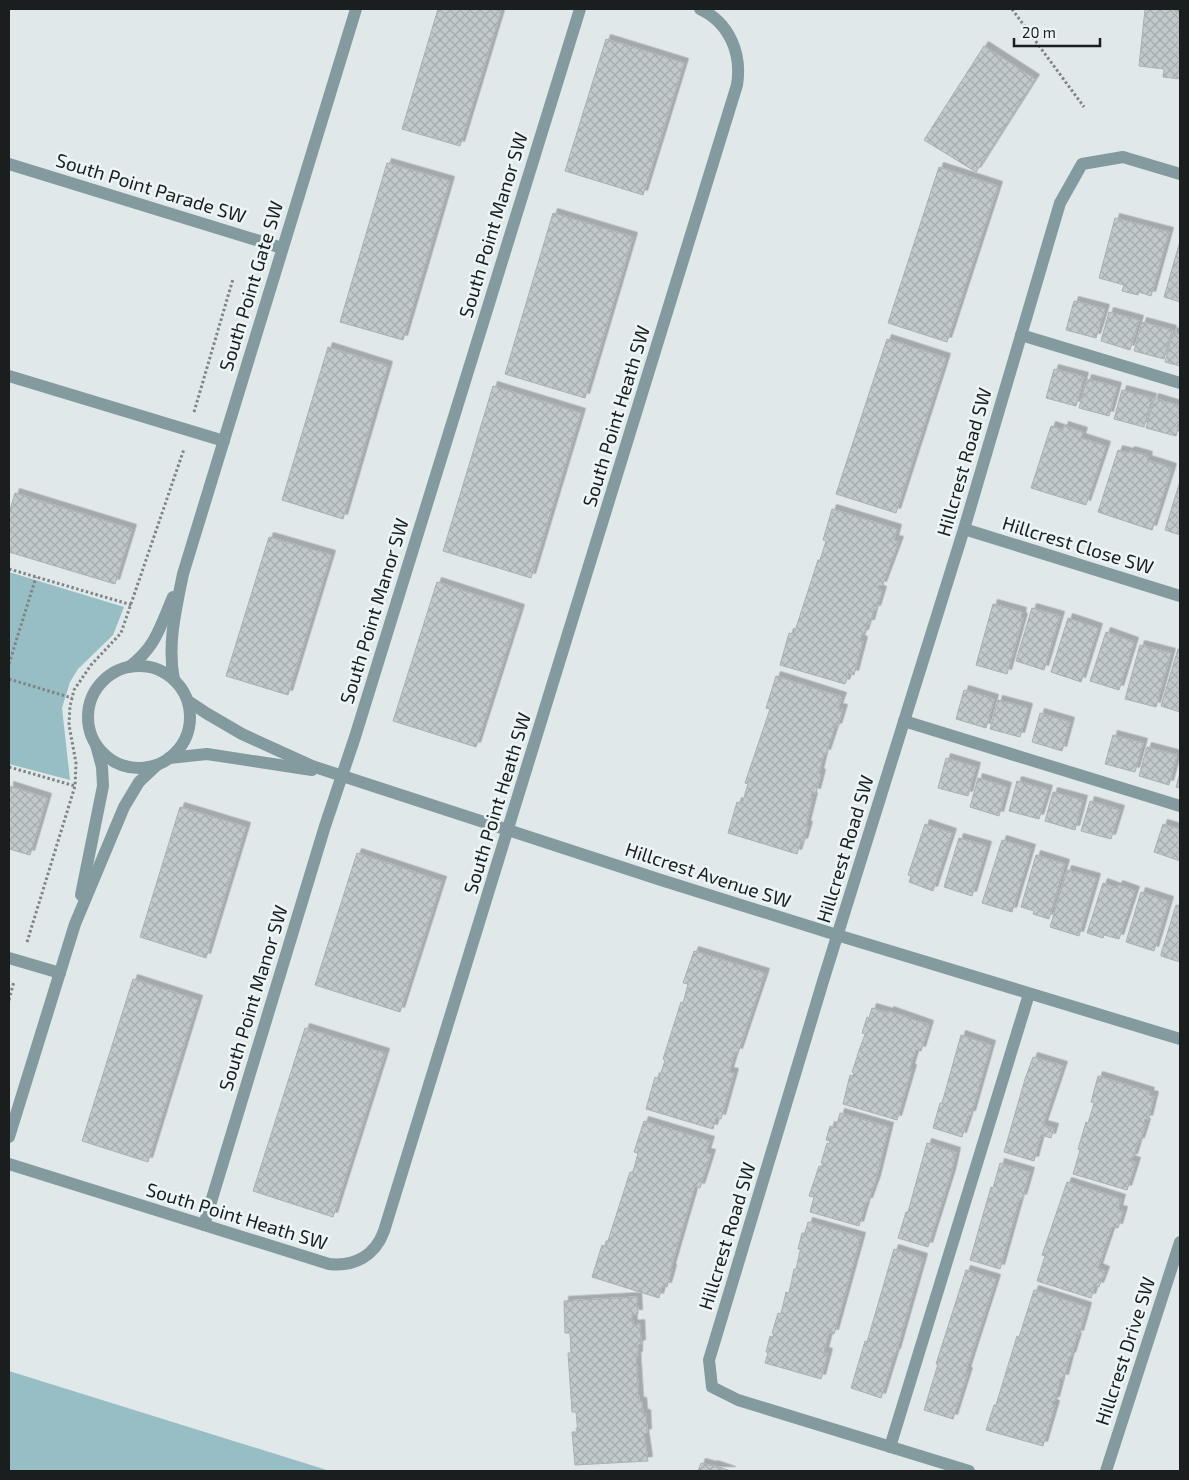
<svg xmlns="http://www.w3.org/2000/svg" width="1189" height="1480" font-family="'Exo 2',sans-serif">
  <defs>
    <pattern id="building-cross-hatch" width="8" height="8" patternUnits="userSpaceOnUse" patternTransform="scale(1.25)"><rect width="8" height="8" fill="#c1c9ca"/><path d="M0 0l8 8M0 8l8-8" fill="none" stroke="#a5acad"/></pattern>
    <filter id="shadow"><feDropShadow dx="4.5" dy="-4.5" stdDeviation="0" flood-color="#0004"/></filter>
  </defs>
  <rect width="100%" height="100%" fill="#e0e8ea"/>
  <!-- park -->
  <g fill="#97bec4">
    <path d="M 9,572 L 124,607 L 113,635 L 78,669 L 70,682 L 62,708 L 70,780 L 9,764 Z"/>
    <path d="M 9,1371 L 330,1471 L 9,1471 Z"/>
  </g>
  <!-- building -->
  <g fill="url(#building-cross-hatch)" stroke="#a9b1b2" filter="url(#shadow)">
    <path d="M 438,9 L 494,9 L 501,11 L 460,146 L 402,129 Z"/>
    <path d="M 1145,9 L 1168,9 L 1176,10 L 1176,12 L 1180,13 L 1180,79 L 1163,77 L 1164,69 L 1139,66 Z"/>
    <path d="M 606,39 L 684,63 L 643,195 L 565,171 Z"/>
    <path d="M 984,46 L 1035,79 L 976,172 L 924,140 Z"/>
    <path d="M 387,163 L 450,181 L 403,340 L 340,322 Z"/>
    <path d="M 939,167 L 998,186 L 947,342 L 888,323 Z"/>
    <path d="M 553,213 L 633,237 L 585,398 L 505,374 Z"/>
    <path d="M 1115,218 L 1169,232 L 1151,296 L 1139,292 L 1138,295 L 1122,291 L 1124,285 L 1099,278 Z"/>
    <path d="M 1180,241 L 1180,302 L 1164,297 Z"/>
    <path d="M 1074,301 L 1105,309 L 1096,338 L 1066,330 Z"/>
    <path d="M 1109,312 L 1139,320 L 1130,350 L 1101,341 Z"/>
    <path d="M 1142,322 L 1172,330 L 1164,359 L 1134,351 Z"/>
    <path d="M 1173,332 L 1180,334 L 1180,366 L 1165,362 Z"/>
    <path d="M 887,339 L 946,358 L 896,513 L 836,494 Z"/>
    <path d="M 328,347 L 388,366 L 343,519 L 282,500 Z"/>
    <path d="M 1054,369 L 1084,377 L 1076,406 L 1046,398 Z"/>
    <path d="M 1087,379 L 1117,387 L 1109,416 L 1079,408 Z"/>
    <path d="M 493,386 L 581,413 L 531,578 L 443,551 Z"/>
    <path d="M 1122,390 L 1152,398 L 1144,427 L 1114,419 Z"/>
    <path d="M 1154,398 L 1180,406 L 1180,419 L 1176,436 L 1146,428 Z"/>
    <path d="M 1051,426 L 1063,430 L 1064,426 L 1083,432 L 1081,438 L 1106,446 L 1086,505 L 1031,488 Z"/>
    <path d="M 1118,450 L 1129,453 L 1130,451 L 1148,456 L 1147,460 L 1172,468 L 1152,530 L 1098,512 Z"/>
    <path d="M 1180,481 L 1180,535 L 1165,530 Z"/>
    <path d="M 15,493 L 132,529 L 115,584 L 9,552 L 9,513 Z"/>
    <path d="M 832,509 L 897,529 L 894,540 L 899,541 L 882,586 L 879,585 L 878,589 L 882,591 L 876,610 L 874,609 L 870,624 L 867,624 L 864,634 L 862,634 L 860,640 L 863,641 L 854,675 L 849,673 L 845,684 L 780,665 L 789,633 L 794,634 L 818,560 L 820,560 L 826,541 L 823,540 Z"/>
    <path d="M 269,537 L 331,555 L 288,695 L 226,676 Z"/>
    <path d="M 437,582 L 520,609 L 476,747 L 393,721 Z"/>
    <path d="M 993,604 L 1022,612 L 1021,617 L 1023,618 L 1007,674 L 976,665 Z"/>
    <path d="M 1032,608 L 1060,616 L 1044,670 L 1016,661 Z"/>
    <path d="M 1068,618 L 1098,628 L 1081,682 L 1051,672 Z"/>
    <path d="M 1106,632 L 1134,642 L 1119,690 L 1090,681 Z"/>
    <path d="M 1140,645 L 1171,653 L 1156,707 L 1125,699 Z"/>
    <path d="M 1178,649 L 1180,649 L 1180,712 L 1161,706 Z"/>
    <path d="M 776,676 L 842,697 L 838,708 L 843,709 L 837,728 L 835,727 L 826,754 L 824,753 L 819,773 L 821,774 L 816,793 L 812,792 L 811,796 L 813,797 L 806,825 L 808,826 L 803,843 L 801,842 L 797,854 L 728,833 L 737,802 L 742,804 L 748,784 L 745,783 L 770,709 L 766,708 Z"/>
    <path d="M 964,690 L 994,699 L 986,728 L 956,719 Z"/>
    <path d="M 998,700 L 1028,708 L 1020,737 L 990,729 Z"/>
    <path d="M 1040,713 L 1070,722 L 1062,751 L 1032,742 Z"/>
    <path d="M 1113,735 L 1143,743 L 1135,772 L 1105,764 Z"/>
    <path d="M 1147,747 L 1177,755 L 1169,785 L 1139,776 Z"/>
    <path d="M 946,758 L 976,767 L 968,796 L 938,788 Z"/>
    <path d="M 1180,773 L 1180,788 L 1176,787 Z"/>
    <path d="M 978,778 L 1007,787 L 999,816 L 970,807 Z"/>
    <path d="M 1017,781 L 1048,790 L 1039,819 L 1009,811 Z"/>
    <path d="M 9,786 L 47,798 L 30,855 L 9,849 Z"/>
    <path d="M 1053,792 L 1083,800 L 1075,830 L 1045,821 Z"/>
    <path d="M 1090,801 L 1120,810 L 1111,839 L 1081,831 Z"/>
    <path d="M 180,807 L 246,827 L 206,958 L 140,937 Z"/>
    <path d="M 925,824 L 952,833 L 933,891 L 909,882 L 911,876 L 908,875 Z"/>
    <path d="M 1163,824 L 1180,829 L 1180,861 L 1154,852 Z"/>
    <path d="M 959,838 L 987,846 L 972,896 L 944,887 Z"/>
    <path d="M 1002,840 L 1031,849 L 1012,912 L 982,903 Z"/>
    <path d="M 357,853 L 442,881 L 400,1012 L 315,985 Z"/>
    <path d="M 1036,855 L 1065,864 L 1049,919 L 1033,914 L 1034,911 L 1021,907 Z"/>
    <path d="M 1067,870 L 1096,878 L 1079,936 L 1050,927 Z"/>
    <path d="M 1103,883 L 1117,888 L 1118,885 L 1135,891 L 1119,939 L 1104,935 L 1103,938 L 1087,933 Z"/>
    <path d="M 1141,892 L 1169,901 L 1154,951 L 1126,942 Z"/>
    <path d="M 1176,905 L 1180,906 L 1180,962 L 1161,956 L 1161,954 Z"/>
    <path d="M 694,951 L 765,973 L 738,1053 L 735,1052 L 729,1072 L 734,1073 L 721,1119 L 716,1118 L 713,1129 L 646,1109 L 655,1077 L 659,1079 L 665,1060 L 663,1059 L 681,1002 L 683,1003 L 688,984 L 683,983 Z"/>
    <path d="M 133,979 L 198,1000 L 148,1162 L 82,1141 Z"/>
    <path d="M 872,1008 L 889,1013 L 889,1011 L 929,1025 L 921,1051 L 916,1050 L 910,1068 L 912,1069 L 897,1120 L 843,1104 L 850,1075 L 853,1076 L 854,1073 L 852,1072 L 857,1057 L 859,1057 L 857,1056 L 865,1034 L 862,1033 L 867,1017 L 869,1018 Z"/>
    <path d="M 305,1028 L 385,1053 L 333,1217 L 253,1191 Z"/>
    <path d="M 961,1035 L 991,1045 L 971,1115 L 969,1115 L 962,1137 L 933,1128 L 940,1103 L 942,1103 Z"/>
    <path d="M 1033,1057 L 1063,1066 L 1043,1125 L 1054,1128 L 1051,1138 L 1041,1135 L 1034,1161 L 1004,1152 L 1025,1079 Z"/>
    <path d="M 1098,1076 L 1150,1092 L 1149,1095 L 1154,1096 L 1148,1120 L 1145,1119 L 1144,1122 L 1146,1123 L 1140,1142 L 1138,1142 L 1133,1158 L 1131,1158 L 1130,1160 L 1136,1162 L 1127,1190 L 1073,1174 L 1080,1150 L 1078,1149 L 1086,1122 L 1088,1123 L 1094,1103 L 1091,1102 Z"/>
    <path d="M 840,1113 L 889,1127 L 876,1180 L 868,1202 L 866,1202 L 859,1226 L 810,1212 L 814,1197 L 809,1196 L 819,1166 L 823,1167 L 824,1163 L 821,1163 L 827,1143 L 829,1144 L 830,1141 L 826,1140 L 830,1126 L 836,1128 Z"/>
    <path d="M 644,1121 L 710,1141 L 706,1153 L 711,1154 L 705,1173 L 700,1188 L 695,1186 L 671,1268 L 672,1269 L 667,1287 L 662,1286 L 659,1298 L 592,1277 L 602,1245 L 606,1247 L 630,1172 L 633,1172 L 638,1153 L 634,1152 Z"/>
    <path d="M 927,1143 L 956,1152 L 951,1174 L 928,1247 L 898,1238 L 906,1212 L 908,1212 Z"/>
    <path d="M 1000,1163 L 1030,1172 L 1022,1199 L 1020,1198 L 1000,1269 L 970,1260 L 991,1187 L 993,1188 Z"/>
    <path d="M 1067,1182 L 1121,1199 L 1118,1210 L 1123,1211 L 1118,1228 L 1112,1227 L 1098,1268 L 1105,1271 L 1099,1287 L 1095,1286 L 1091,1298 L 1037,1281 L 1045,1256 L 1042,1255 Z"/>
    <path d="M 808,1222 L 861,1237 L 834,1334 L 829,1333 L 824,1352 L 828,1353 L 821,1379 L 765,1363 L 768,1353 L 766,1352 L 770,1336 L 773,1337 L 774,1334 L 772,1333 L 778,1313 L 781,1314 L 786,1292 L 789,1293 L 794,1269 L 796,1269 L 800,1251 L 802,1250 L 798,1249 L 802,1233 L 805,1233 Z"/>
    <path d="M 894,1249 L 923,1258 L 896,1353 L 895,1353 L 881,1398 L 851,1388 L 865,1341 L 867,1342 Z"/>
    <path d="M 966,1270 L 996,1279 L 966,1372 L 968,1372 L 953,1419 L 924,1410 L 938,1364 L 936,1364 Z"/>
    <path d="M 1034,1290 L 1087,1307 L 1079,1335 L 1076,1334 L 1076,1337 L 1077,1337 L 1071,1357 L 1070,1356 L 1064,1379 L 1060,1378 L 1059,1381 L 1060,1382 L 1055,1401 L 1053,1401 L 1052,1404 L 1055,1405 L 1043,1446 L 986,1430 L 994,1405 L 996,1405 L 1017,1336 L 1019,1337 Z"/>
    <path d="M 637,1297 L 638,1314 L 632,1314 L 633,1325 L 640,1324 L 641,1344 L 638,1345 L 638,1356 L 636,1356 L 639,1402 L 642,1402 L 643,1414 L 646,1414 L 647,1433 L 644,1434 L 648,1461 L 575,1465 L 572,1432 L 578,1432 L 576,1412 L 572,1412 L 568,1353 L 571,1353 L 570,1333 L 565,1333 L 564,1301 Z"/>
    <path d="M 701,1463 L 712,1466 L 713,1465 L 731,1471 L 698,1471 Z"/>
  </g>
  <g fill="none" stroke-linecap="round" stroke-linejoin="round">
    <!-- path -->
    <g stroke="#7f8586" stroke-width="3" stroke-dasharray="2.5 2.5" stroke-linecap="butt">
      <path d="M 1012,9 L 1084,107"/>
      <path d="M 194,412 L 233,279"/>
      <path d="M 9,569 L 132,605"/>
      <path d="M 9,664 L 36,577"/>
      <path d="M 9,679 L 72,698"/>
      <path d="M 9,767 L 75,786"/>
      <path d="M 27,942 L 75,786 L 76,763 L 69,725 L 70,706 L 74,690 L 91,665 L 121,633 L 184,449"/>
      <path d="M 9,1000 L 14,981"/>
    </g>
    <!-- service -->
    <g stroke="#839b9f" stroke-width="12">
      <path d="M 1021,335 L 1180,383"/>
      <path d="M 904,721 L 1180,806"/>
      <path d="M 890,1447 L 1029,994"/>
    </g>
    <!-- minor -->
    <g stroke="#839b9f" stroke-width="12">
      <path d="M 9,164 L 282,248"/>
      <path d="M 9,376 L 224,441"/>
      <path d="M 964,529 L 1180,596"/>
      <circle cx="139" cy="717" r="51"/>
      <path d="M 129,667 C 156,647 160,627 173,597"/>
      <path d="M 174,680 C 167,644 176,609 183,574 L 356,9"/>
      <path d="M 188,701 L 206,713 L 242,734 L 312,766 L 661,880 L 837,935 L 1180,1039"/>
      <path d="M 169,758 L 207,754 L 312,770"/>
      <path d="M 81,895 L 103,786 L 102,767 L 96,745"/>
      <path d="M 9,958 L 60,973"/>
      <path d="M 9,1137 L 75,924 L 124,807 L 139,782 L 157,765"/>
      <path d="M 9,1164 L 329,1264 C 354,1267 375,1256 384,1231 L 737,85 C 742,54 730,23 700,9"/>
      <path d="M 204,1225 L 325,826 L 355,737 L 580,9"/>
      <path d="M 969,1471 L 738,1400 L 712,1387 L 709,1360 L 824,978 L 964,529 L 1060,203 L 1082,164 L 1123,157 L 1180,174"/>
      <path d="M 1106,1471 L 1180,1242"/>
    </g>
  </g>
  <g text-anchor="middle" stroke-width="5" stroke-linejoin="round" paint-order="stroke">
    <!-- street labels -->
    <g font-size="19" fill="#1b1e1e" stroke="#edf6f7">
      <text transform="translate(151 188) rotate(17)" y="7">South Point Parade SW</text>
      <text transform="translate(493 225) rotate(-73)" y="7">South Point Manor SW</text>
      <text transform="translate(251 286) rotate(-73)" y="7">South Point Gate SW</text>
      <text transform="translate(616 416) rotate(-73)" y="7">South Point Heath SW</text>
      <text transform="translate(964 462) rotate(-74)" y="7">Hillcrest Road SW</text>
      <text transform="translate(1078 545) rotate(17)" y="7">Hillcrest Close SW</text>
      <text transform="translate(374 611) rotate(-73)" y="7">South Point Manor SW</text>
      <text transform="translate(497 803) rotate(-73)" y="7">South Point Heath SW</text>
      <text transform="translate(845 849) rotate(-73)" y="7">Hillcrest Road SW</text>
      <text transform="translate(708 875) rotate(18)" y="7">Hillcrest Avenue SW</text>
      <text transform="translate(253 998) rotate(-73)" y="7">South Point Manor SW</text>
      <text transform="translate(237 1216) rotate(17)" y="7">South Point Heath SW</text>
      <text transform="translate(727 1236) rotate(-73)" y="7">Hillcrest Road SW</text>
      <text transform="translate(1125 1351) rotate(-72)" y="7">Hillcrest Drive SW</text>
    </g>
  </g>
  <!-- border -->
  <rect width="1189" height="1480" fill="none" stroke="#1b1e1e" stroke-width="20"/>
  <!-- scale -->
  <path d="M1014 38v8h86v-8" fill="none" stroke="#1b1e1e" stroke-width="2.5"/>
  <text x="1022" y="38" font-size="15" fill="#1b1e1e" stroke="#edf6f7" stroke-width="4" paint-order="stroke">20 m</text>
</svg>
